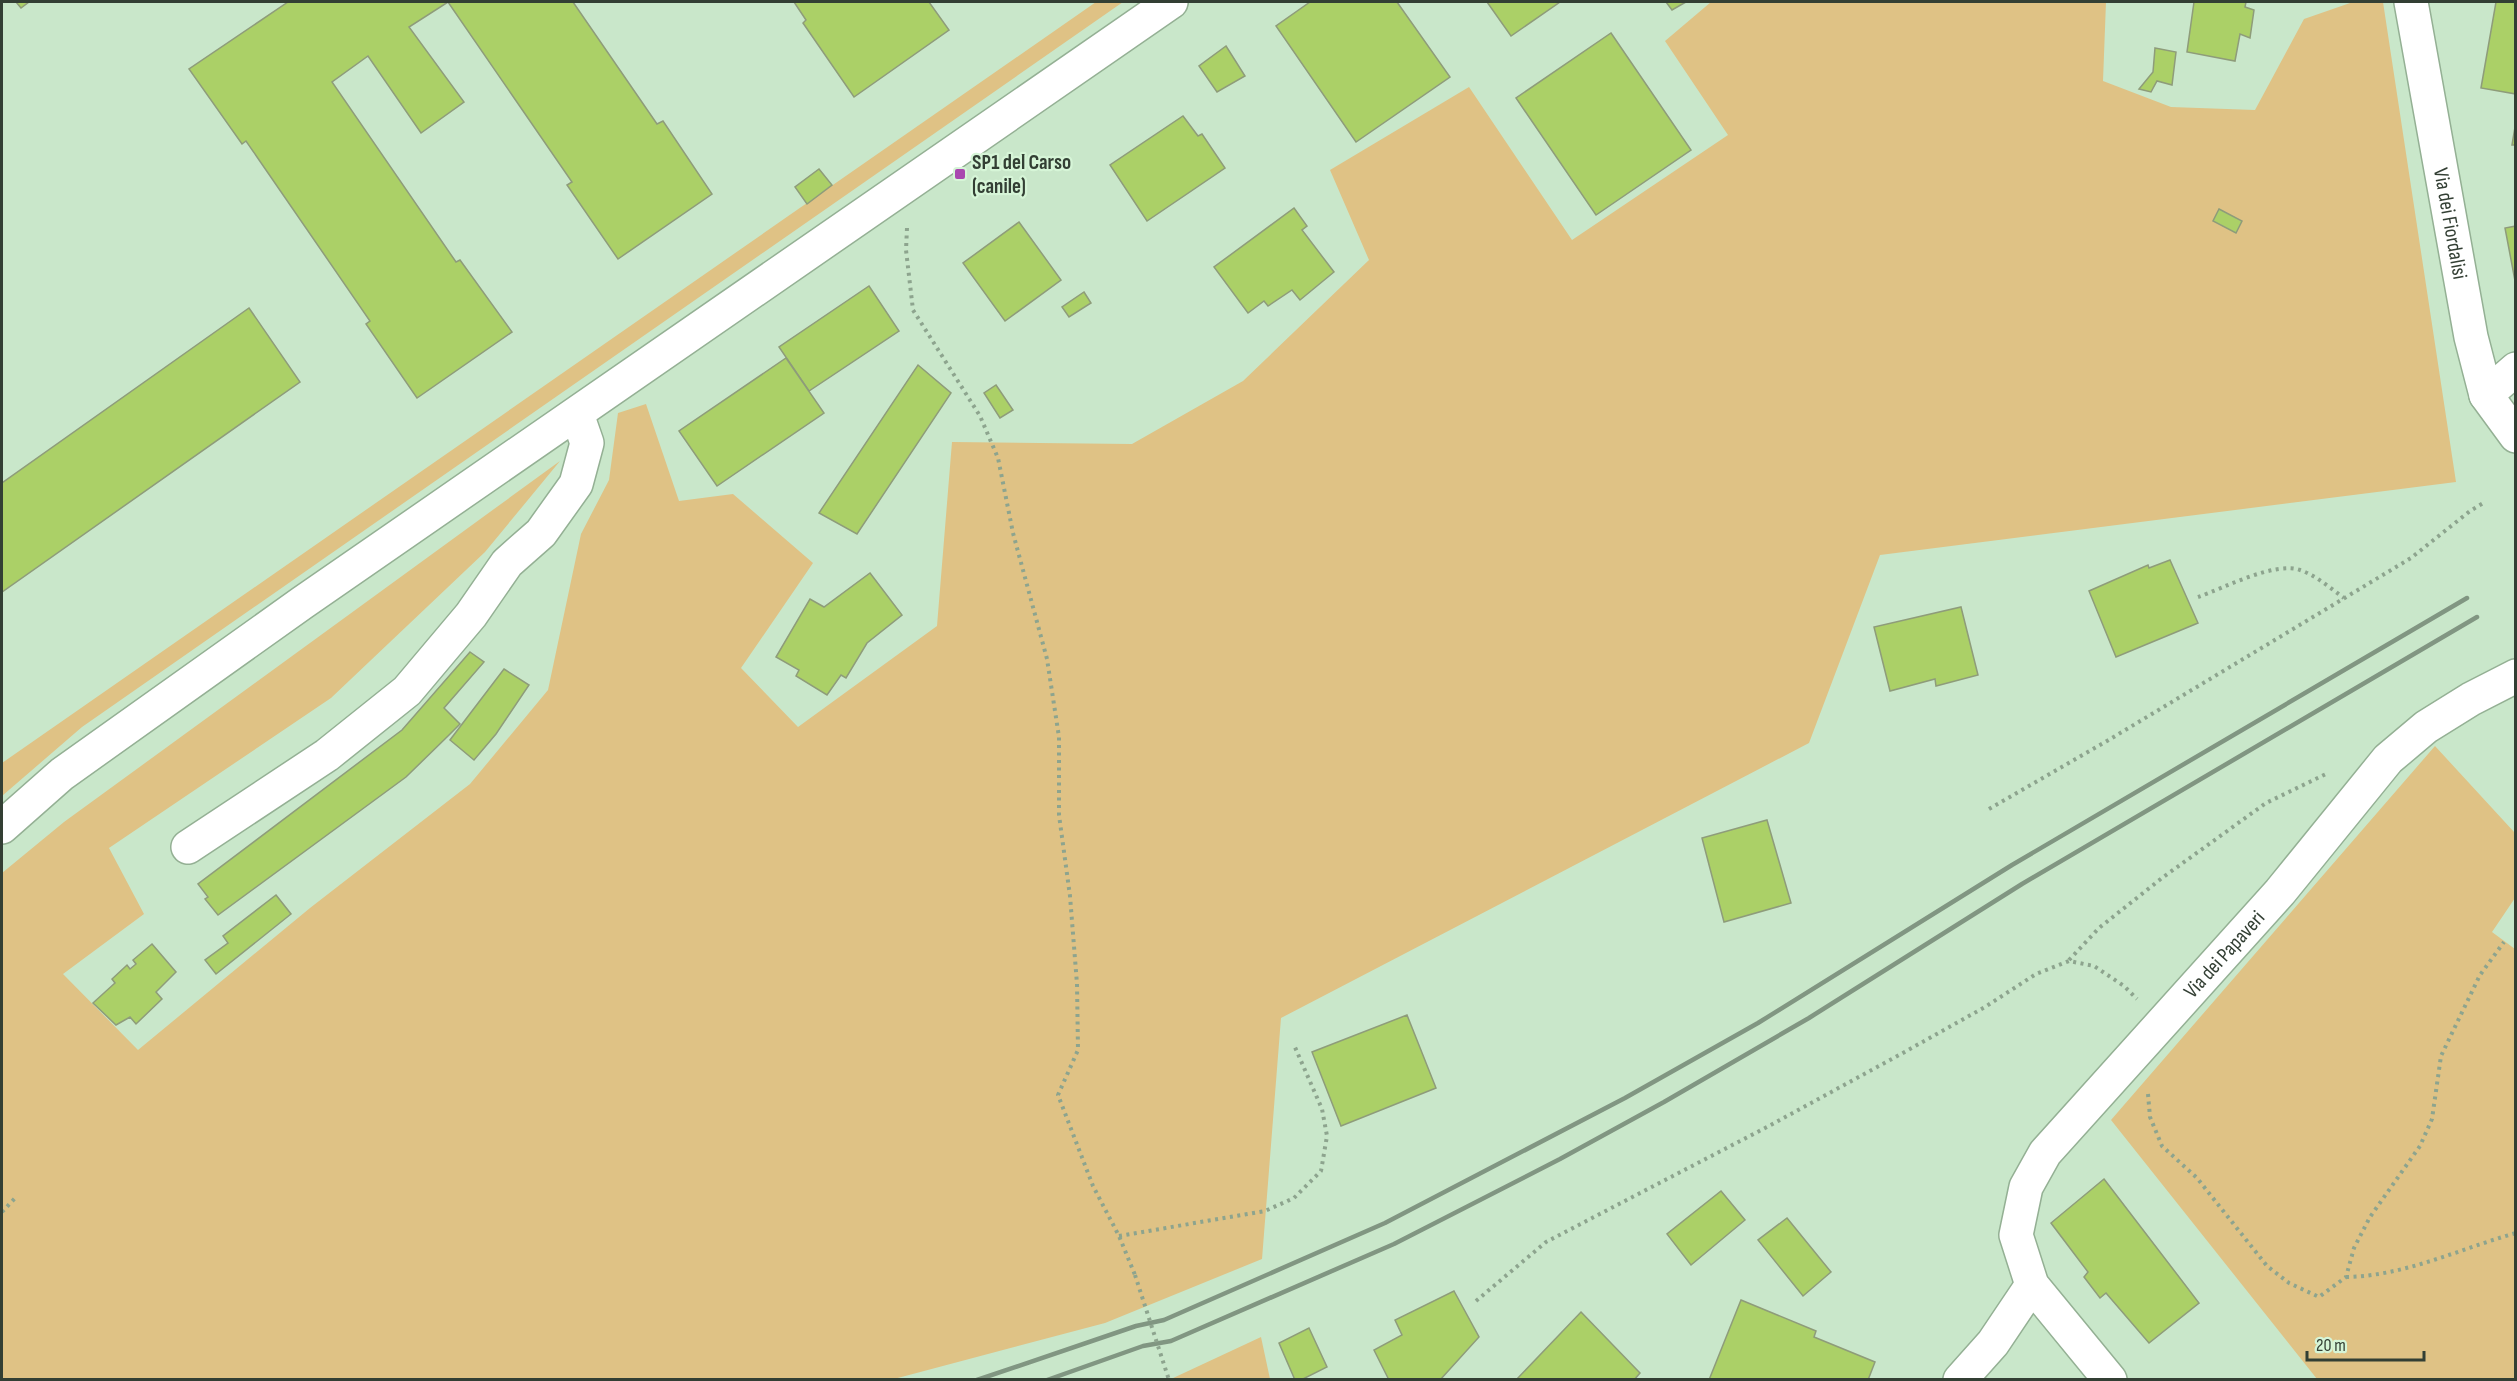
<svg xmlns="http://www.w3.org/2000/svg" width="2517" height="1381" font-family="'Sofia Sans Condensed',sans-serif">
  <rect width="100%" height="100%" fill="#c9e7ca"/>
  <!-- green -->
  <g fill="#dfc285">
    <path d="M 1096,2 L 1123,2 L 82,727 L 2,796 L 2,763 Z"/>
    <path d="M 1711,2 L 2106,2 L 2103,81 L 2171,107 L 2255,110 L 2304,19 L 2353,2 L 2383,2 L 2456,482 L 1880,555 L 1809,743 L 1281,1018 L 1262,1259 L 1105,1323 L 894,1379 L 2,1380 L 2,873 L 64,822 L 560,461 L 485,552 L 331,698 L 109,848 L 144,914 L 63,974 L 138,1050 L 310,908 L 470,784 L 548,690 L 581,534 L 609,480 L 618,413 L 646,404 L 679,501 L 733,494 L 813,563 L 741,668 L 798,727 L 937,626 L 952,442 L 1132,444 L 1243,381 L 1369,260 L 1330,170 L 1469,87 L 1572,240 L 1728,135 L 1665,41 Z"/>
    <path d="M 2435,746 L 2515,833 L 2515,898 L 2492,932 L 2515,949 L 2515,1379 L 2317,1379 L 2111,1120 Z"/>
    <path d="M 1261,1337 L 1270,1379 L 1171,1379 Z"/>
  </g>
  <!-- building -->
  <g fill="#abd067" stroke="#8e9c7a" stroke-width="1.5">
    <path d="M 16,2 L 29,2 L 21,8 Z"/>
    <path d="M 288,2 L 573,2 L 657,124 L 663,121 L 712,194 L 618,259 L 567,185 L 572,182 L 448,2 L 409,27 L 464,102 L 421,133 L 368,56 L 332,82 L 456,262 L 460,260 L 512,332 L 417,398 L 366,324 L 370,321 L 246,141 L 242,144 L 189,69 Z"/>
    <path d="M 794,2 L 929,2 L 949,30 L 854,97 L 803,23 L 806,20 Z"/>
    <path d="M 1310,2 L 1397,2 L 1450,77 L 1356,142 L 1276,26 Z"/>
    <path d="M 1487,2 L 1560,2 L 1511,36 Z"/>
    <path d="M 1666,2 L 1686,2 L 1672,10 Z"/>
    <path d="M 2194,2 L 2246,2 L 2245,7 L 2254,10 L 2250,38 L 2240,34 L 2235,61 L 2187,52 Z"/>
    <path d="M 2496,2 L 2516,2 L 2516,94 L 2481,88 Z"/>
    <path d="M 1611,33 L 1691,150 L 1596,215 L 1516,98 Z"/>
    <path d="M 1226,46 L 1245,76 L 1217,92 L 1199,66 Z"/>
    <path d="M 2155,48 L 2176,52 L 2172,85 L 2157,81 L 2151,92 L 2139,89 L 2153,72 Z"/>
    <path d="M 1183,116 L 1198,136 L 1202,134 L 1225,168 L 1147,221 L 1110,165 Z"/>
    <path d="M 2516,121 L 2516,145 L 2512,145 Z"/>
    <path d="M 819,169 L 832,185 L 807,204 L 795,187 Z"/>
    <path d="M 1294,208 L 1307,226 L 1302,230 L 1334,272 L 1300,300 L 1292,290 L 1268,306 L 1264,301 L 1248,313 L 1214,267 Z"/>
    <path d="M 2219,209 L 2242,221 L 2236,233 L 2213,221 Z"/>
    <path d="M 1019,222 L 1061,280 L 1005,321 L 963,263 Z"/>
    <path d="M 2516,226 L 2516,286 L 2505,228 Z"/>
    <path d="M 869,286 L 899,331 L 809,391 L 779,347 Z"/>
    <path d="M 1084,292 L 1091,303 L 1069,317 L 1062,307 Z"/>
    <path d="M 249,308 L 300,382 L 2,592 L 2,483 Z"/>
    <path d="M 786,358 L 824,413 L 717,486 L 679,431 Z"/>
    <path d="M 918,365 L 951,393 L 857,534 L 819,513 Z"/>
    <path d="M 996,385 L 1013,410 L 1000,418 L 984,393 Z"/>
    <path d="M 2170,560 L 2198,623 L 2116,657 L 2089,591 L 2148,565 L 2149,568 Z"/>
    <path d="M 870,573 L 902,615 L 867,643 L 846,678 L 841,675 L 827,695 L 796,676 L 799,670 L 776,657 L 810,599 L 824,607 Z"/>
    <path d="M 1961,607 L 1978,675 L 1936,686 L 1935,679 L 1890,691 L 1874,627 Z"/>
    <path d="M 470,652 L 484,662 L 444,708 L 460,724 L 448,736 L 406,777 L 218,915 L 205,899 L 208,897 L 198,884 L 402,730 Z"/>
    <path d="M 504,669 L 529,685 L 496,734 L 474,760 L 450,740 Z"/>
    <path d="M 1767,820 L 1791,903 L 1724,922 L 1702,838 Z"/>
    <path d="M 276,895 L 291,914 L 216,974 L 205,960 L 228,943 L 223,936 Z"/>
    <path d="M 152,944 L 176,972 L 156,992 L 162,999 L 136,1024 L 130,1017 L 116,1025 L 93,1003 L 115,983 L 112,979 L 127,965 L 130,969 L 136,964 L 133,960 Z"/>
    <path d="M 1407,1015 L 1436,1088 L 1341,1126 L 1312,1052 Z"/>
    <path d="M 2104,1179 L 2199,1303 L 2149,1343 L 2106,1293 L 2100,1298 L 2084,1277 L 2088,1272 L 2051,1223 Z"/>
    <path d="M 1721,1191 L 1745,1220 L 1691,1265 L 1667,1234 Z"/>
    <path d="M 1787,1218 L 1831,1272 L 1803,1296 L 1758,1240 Z"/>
    <path d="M 1454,1291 L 1479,1337 L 1440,1380 L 1389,1380 L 1374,1350 L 1402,1335 L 1395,1320 Z"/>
    <path d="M 1741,1300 L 1816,1331 L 1814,1337 L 1875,1362 L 1868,1380 L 1709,1380 Z"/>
    <path d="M 1581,1312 L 1640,1373 L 1634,1380 L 1516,1380 Z"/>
    <path d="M 1309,1328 L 1327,1367 L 1301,1380 L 1295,1380 L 1279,1343 Z"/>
  </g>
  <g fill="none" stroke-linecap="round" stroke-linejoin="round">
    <!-- minor casing -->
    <g stroke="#94b094" stroke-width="36">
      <g id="minor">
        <path id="s1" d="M 2411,2 L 2471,337 L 2486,395 L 2516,436"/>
        <path d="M 2486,395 L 2516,369"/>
        <path d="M 188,847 L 327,755 L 407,691 L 471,615 L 507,563 L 541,533 L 576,484 L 587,443 L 577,414"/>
        <path d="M 1960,1380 L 1993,1343 L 2032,1285"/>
        <path id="s2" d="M 2110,1380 L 2032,1285 L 2016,1235 L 2026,1187 L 2045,1153 L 2280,892 L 2388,759 L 2426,727 L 2471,699 L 2516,676"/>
      </g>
    </g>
    <!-- secondary casing -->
    <g stroke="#94b094" stroke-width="36">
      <path id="secondary" d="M 2,827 L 62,774 L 302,603 L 1171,2"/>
    </g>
    <!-- path -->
    <g stroke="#8da48e" stroke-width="4" stroke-dasharray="3 4.5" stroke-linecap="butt">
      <path d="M 907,228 L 906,250 L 913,310 L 980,416 L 998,458 L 1013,533 L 1047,659 L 1059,737 L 1059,815 L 1070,896 L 1077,984 L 1078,1050 L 1058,1095 L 1093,1186 L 1119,1236 L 1135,1275"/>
      <path d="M 2198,597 C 2224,588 2275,561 2300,570 C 2317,576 2330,588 2344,598"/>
      <path d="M 1989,809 L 2107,741 L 2411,558 L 2470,511 L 2485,502"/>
      <path d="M 2069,960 L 2099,928 L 2162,878 L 2266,803 L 2326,774"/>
      <path d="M 2148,1094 L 2150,1117 L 2162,1146 L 2197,1178 L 2267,1266 L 2289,1283 L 2319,1297 L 2346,1277 L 2354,1248 L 2370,1217 L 2420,1146 L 2432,1119 L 2441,1056 L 2480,975 L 2504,942"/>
      <path d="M 2,1212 L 16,1197"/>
      <path d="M 1119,1236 L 1265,1211 L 1294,1198 L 1321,1171 L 1327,1136 L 1322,1109 L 1294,1045"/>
      <path d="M 2346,1277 C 2405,1276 2459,1249 2516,1233"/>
      <path d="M 1476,1301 L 1546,1242 L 1767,1127 L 1901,1054 L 1985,1007 L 2036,974 L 2069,961 L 2094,966 L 2124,986 L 2137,999"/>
    </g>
    <!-- minor -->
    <use href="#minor" stroke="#fff" stroke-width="33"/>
    <!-- secondary -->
    <use href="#secondary" stroke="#fff" stroke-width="33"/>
    <!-- rail -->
    <g stroke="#819682" stroke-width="4.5">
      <path d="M 977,1380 L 1136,1326 L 1164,1320 L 1385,1223 L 1625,1098 L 1758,1023 L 2012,865 L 2467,598"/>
      <path d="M 1047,1380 L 1143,1346 L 1171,1341 L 1394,1244 L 1560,1159 L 1664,1102 L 1809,1018 L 2022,884 L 2477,617"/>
    </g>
    <!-- path-bridge -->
    <path stroke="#8da48e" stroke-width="4" stroke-dasharray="3 4.5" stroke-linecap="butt" d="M 1135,1275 L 1169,1380"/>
  </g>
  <!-- markers -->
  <rect fill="#a948af" stroke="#d6f5d7" stroke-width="2" x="954" y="168" width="12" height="12" rx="3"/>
  <g text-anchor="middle" stroke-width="4.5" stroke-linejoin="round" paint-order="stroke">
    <!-- poi labels -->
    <g font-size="21" font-weight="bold" fill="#333f34" stroke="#d6f5d7" text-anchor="start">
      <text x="972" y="169">SP1 del Carso<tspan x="972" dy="24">(canile)</tspan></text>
    </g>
    <!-- street labels -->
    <g font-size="21" fill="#333f34" stroke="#d6f5d7">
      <text dy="7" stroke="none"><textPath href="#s1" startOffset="225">Via dei Fiordalisi</textPath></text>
      <text dy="7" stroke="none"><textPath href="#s2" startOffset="531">Via dei Papaveri</textPath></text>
    </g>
  </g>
  <!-- border -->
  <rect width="2517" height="1381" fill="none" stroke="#333f34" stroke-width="6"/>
  <!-- scale -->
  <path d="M2307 1351v9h117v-9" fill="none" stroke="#333f34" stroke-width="3"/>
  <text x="2316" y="1351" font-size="18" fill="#333f34" stroke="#d6f5d7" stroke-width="4.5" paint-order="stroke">20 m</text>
</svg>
